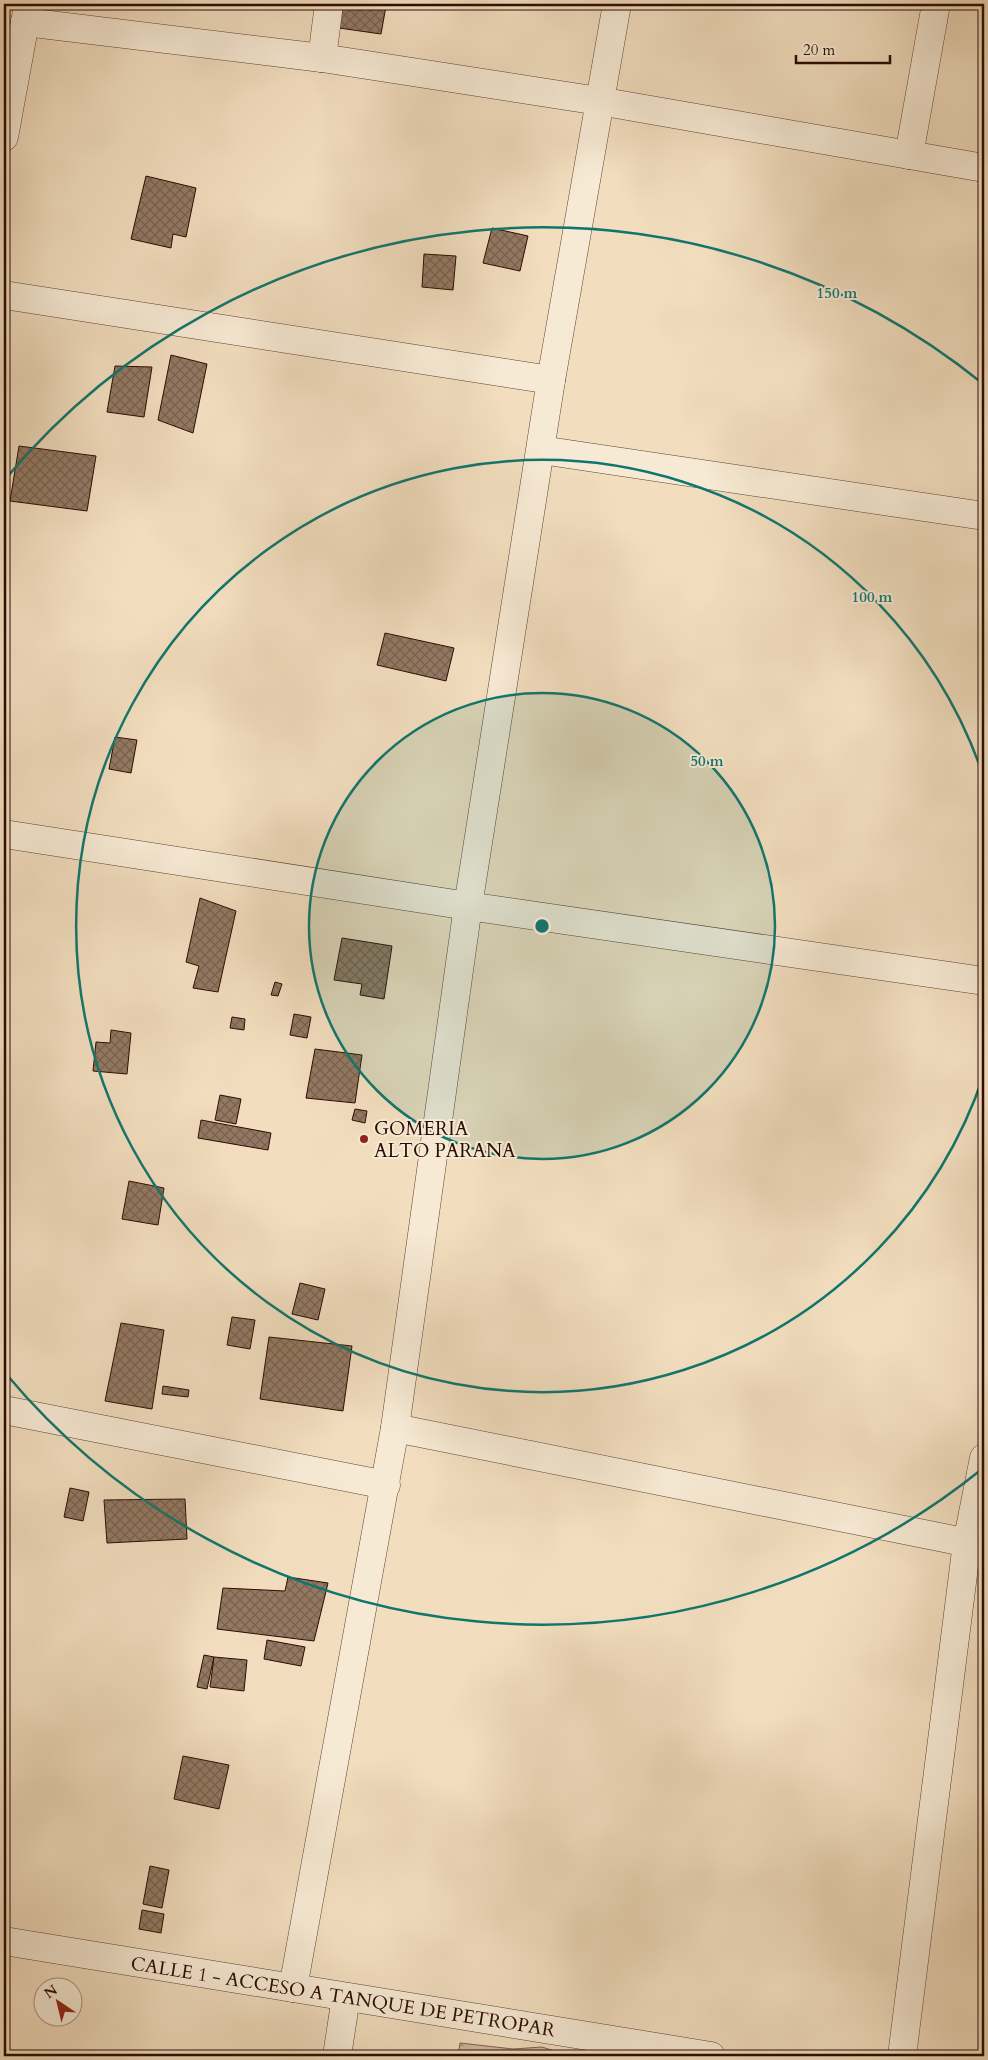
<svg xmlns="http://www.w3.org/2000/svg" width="988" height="2060" font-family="Cardo,serif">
  <defs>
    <pattern id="forest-firs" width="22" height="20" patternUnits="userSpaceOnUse" patternTransform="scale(1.25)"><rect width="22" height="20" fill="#d0ba9f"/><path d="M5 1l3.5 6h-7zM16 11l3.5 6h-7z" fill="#b39f87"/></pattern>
    <pattern id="building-cross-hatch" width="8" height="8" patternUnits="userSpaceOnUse" patternTransform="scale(1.25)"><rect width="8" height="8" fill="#937964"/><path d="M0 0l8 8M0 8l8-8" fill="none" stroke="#786150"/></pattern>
  </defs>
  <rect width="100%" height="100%" fill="#f2debf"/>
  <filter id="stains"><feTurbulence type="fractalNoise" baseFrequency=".004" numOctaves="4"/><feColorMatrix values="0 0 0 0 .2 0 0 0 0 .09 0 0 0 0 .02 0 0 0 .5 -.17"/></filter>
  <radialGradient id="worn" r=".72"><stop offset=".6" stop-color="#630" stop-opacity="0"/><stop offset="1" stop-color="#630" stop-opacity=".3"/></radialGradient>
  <!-- forest -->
  <path fill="url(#forest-firs)" stroke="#7e6250" d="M 460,2043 L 513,2049 L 542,2047 L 567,2055 L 584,2056 L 458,2056 Z"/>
  <!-- building -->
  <g fill="url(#building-cross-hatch)" stroke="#2c0b02">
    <path d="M 360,4 L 386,6 L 381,34 L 332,27 L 336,5 L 359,8 Z"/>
    <path d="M 146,176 L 196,188 L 186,237 L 173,234 L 171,248 L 131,239 Z"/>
    <path d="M 492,228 L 528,236 L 520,271 L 483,263 Z"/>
    <path d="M 424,254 L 456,256 L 453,290 L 422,287 Z"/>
    <path d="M 171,355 L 207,364 L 193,433 L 158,420 Z"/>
    <path d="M 115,366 L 152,367 L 144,417 L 107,412 Z"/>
    <path d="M 19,446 L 96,456 L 87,511 L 10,501 Z"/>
    <path d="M 385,633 L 454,648 L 446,681 L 377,665 Z"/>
    <path d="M 115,737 L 137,740 L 131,773 L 109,769 Z"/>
    <path d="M 200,898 L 236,911 L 218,992 L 193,988 L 199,966 L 186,962 Z"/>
    <path d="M 342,938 L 392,946 L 384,999 L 360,995 L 362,984 L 334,980 Z"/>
    <path d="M 275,982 L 282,984 L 278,996 L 271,995 Z"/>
    <path d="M 294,1014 L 311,1017 L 307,1038 L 290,1035 Z"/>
    <path d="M 232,1017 L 245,1019 L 244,1030 L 230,1028 Z"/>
    <path d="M 111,1030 L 131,1033 L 127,1074 L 93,1071 L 96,1042 L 110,1043 Z"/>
    <path d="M 315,1049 L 362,1055 L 355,1103 L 306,1098 Z"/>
    <path d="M 220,1095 L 241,1099 L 236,1124 L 215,1120 Z"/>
    <path d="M 355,1109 L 367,1111 L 365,1123 L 352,1120 Z"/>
    <path d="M 201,1120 L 271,1133 L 268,1150 L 198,1138 Z"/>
    <path d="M 129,1181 L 164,1188 L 158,1225 L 122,1219 Z"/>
    <path d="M 300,1283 L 325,1289 L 318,1320 L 292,1314 Z"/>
    <path d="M 232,1317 L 255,1320 L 250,1349 L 227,1345 Z"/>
    <path d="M 121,1323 L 164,1330 L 152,1409 L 105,1401 Z"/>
    <path d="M 269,1337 L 352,1346 L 343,1411 L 260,1399 Z"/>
    <path d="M 163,1386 L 189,1390 L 188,1397 L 162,1394 Z"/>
    <path d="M 70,1488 L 89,1492 L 83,1521 L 64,1517 Z"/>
    <path d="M 185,1499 L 187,1539 L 107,1543 L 104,1500 Z"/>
    <path d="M 288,1577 L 328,1583 L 314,1641 L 217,1629 L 223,1588 L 285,1591 Z"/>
    <path d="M 267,1640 L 305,1647 L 301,1666 L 264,1659 Z"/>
    <path d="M 204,1655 L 214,1657 L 207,1689 L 197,1687 Z"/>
    <path d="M 214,1657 L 247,1660 L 244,1691 L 210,1687 Z"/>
    <path d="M 183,1756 L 229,1765 L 219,1809 L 174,1799 Z"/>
    <path d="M 150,1866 L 169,1870 L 162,1908 L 143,1904 Z"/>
    <path d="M 142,1910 L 164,1914 L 161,1933 L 139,1929 Z"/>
    <path d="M 110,2052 L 136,2056 L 110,2056 Z"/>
  </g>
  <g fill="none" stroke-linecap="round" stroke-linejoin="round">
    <!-- minor casing -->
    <g stroke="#5e4031" stroke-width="29">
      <g id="minor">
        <path d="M 25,22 L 322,58 L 599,101 L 984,168"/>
        <path d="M 322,58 L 329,4"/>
        <path d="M 4,137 L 28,6"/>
        <path d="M 909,155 L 936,4"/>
        <path d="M 4,295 L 551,380"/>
        <path d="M 541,450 L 984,516"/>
        <path d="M 4,834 L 468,906 L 984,981"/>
        <path d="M 4,1410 L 386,1485"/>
        <path d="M 395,1428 L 984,1546"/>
        <path d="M 4,1941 L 711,2056"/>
        <path d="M 293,1988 L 395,1428 L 468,906 L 551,380 L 617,4"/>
        <path d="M 337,2056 L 346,1997"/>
        <path d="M 902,2056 L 967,1543 L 984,1458"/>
      </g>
    </g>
    <!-- minor -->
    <use href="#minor" stroke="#f7ead5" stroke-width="28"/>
  </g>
  <!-- distance rings -->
  <circle cx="542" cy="926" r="233" fill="#0f766e" fill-opacity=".12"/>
  <g fill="none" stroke="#0f766e" stroke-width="2.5">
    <circle cx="542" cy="926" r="233"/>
    <path d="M984 1074A466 466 0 1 1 984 778"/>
    <path d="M982 1469A699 699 0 0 1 7 1375M7 477A699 699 0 0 1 982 383"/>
  </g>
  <!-- markers -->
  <circle fill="#8f2418" stroke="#f7ead5" stroke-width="2" cx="364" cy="1139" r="5"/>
  <g text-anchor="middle" stroke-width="4" stroke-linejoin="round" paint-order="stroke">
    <!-- poi labels -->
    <g font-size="19" fill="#2c0b02" stroke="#f7ead5" text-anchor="start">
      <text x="374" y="1135">GOMERIA<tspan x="374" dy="22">ALTO PARANA</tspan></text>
    </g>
    <!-- street labels -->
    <g font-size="19" fill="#2c0b02" stroke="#f7ead5">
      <text transform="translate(343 1996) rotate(9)" y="7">CALLE 1 - ACCESO A TANQUE DE PETROPAR</text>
    </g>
  </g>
  <circle cx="542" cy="926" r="8" fill="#0f766e" stroke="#f7ead5" stroke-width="2.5"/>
  <g font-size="15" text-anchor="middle" font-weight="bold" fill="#0f766e" stroke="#f7ead5" stroke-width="4" stroke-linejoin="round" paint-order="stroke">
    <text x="837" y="298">150 m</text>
    <text x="872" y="602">100 m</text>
    <text x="707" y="766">50 m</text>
  </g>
  <!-- margin -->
  <rect width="988" height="2060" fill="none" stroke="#f2debf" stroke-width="20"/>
  <rect x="5" y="5" width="978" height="2050" fill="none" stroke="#2c0b02" stroke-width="2.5"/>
  <rect x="10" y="10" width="968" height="2040" fill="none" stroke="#2c0b02"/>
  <!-- north arrow -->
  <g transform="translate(58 2002) rotate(325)"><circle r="24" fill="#f7ead5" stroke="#a69181"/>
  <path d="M0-4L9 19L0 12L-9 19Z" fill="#8f2418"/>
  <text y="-8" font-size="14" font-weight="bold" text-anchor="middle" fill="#2c0b02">N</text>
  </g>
  <!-- scale -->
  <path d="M796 55v8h94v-8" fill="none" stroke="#2c0b02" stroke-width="2.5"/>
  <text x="803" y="55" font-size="15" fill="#2c0b02" stroke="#f7ead5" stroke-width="4" paint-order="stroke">20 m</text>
  <rect width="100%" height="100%" filter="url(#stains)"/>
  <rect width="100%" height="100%" fill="url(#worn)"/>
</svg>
